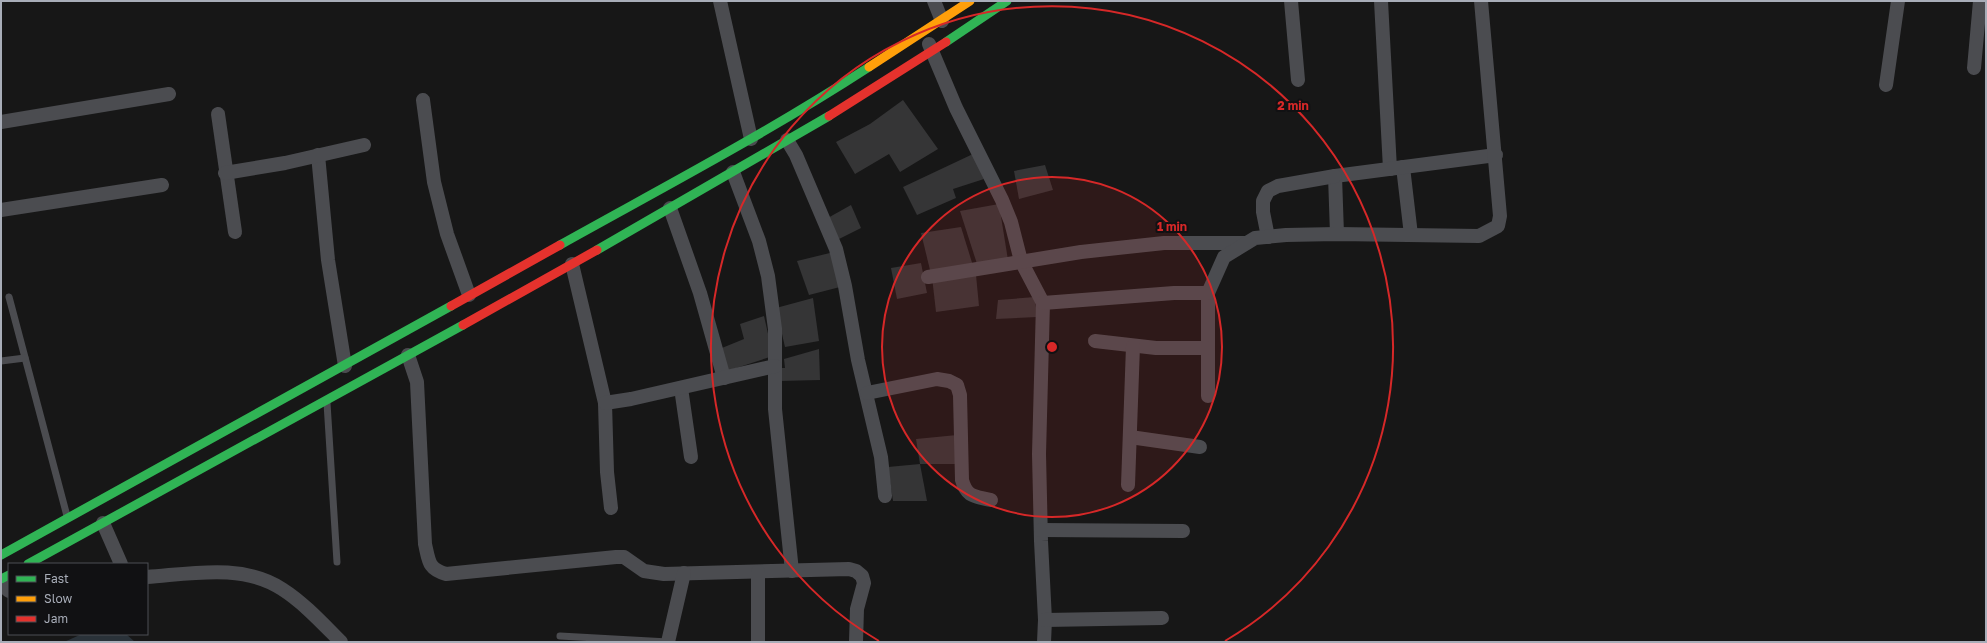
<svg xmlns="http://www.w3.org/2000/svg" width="1987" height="643" font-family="'Golos Text',sans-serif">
  <rect width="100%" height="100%" fill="#171717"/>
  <!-- water -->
  <path fill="#2a3239" d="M 82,634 L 126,634 L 135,642 L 64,642 Z"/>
  <!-- building -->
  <g fill="#353536">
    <path d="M 903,100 L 938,149 L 900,172 L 889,154 L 855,174 L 836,142 L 870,124 Z"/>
    <path d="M 973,154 L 984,179 L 953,189 L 956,198 L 917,215 L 903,187 Z"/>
    <path d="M 1045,165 L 1053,190 L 1019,199 L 1014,171 Z"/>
    <path d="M 999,204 L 1008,260 L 978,267 L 960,211 Z"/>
    <path d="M 851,205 L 861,228 L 837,240 L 826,219 Z"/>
    <path d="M 961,227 L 974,269 L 931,274 L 921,233 Z"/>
    <path d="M 834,252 L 840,287 L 809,295 L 797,261 Z"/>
    <path d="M 921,263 L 927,293 L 897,299 L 891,268 Z"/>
    <path d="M 976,275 L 979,306 L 936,312 L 932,277 Z"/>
    <path d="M 1035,297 L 1037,317 L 996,319 L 998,300 Z"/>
    <path d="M 813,298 L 819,341 L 785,347 L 776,308 Z"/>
    <path d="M 764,316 L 773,356 L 727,371 L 717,350 L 744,339 L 740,324 Z"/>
    <path d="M 819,349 L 820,380 L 779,381 L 778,368 L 785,368 L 784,359 Z"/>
    <path d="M 957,435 L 956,464 L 920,464 L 916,439 Z"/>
    <path d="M 920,464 L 927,501 L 893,501 L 888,467 Z"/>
  </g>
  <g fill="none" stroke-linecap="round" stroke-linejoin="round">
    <!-- lane -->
    <g stroke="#4b4c50" stroke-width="7">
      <path d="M 9,297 L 67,516"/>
      <path d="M 1,361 L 25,358"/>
      <path d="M 327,403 L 337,562"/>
      <path d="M 560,636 L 668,642"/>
    </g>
    <!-- street -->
    <g stroke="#4b4c50" stroke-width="14">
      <path d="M 720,1 L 751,139"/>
      <path d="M 934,1 L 942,21"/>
      <path d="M 1291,1 L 1298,80"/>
      <path d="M 1381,1 L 1390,169"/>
      <path d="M 929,44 L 956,108 L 1002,200 L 1011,222 L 1021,261 L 1043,303 L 1039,454 L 1041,541 L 1045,620 L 1044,642"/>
      <path d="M 1974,68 L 1980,1"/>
      <path d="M 1886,85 L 1898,1"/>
      <path d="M 423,100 L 434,182 L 447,234 L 469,295"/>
      <path d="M 218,114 L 235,232"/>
      <path d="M 1,122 L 169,94"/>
      <path d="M 787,140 L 796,155 L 836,249 L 845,286 L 858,360 L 881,457 L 885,496"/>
      <path d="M 318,155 L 328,260 L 345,366"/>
      <path d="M 1403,167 L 1411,235"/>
      <path d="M 733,172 L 759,241 L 768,276 L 775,329 L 775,409 L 792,571"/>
      <path d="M 225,173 L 285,163 L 364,145"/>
      <path d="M 670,208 L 700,293 L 724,378"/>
      <path d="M 1,210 L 162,185"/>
      <path d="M 1337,234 L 1335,176 L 1496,155"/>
      <path d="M 1268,237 L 1263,212 L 1263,201 L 1268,191 L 1278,186 L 1335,176"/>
      <path d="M 572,264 L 605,403 L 607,472 L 611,508"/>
      <path d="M 928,277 L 1081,252 L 1164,243 L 1246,243"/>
      <path d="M 1208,293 L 1208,396"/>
      <path d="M 1043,303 L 1174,293 L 1208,293 L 1224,257 L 1255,238 L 1286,235 L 1337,234 L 1479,236 L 1498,226 L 1500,216 L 1481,1"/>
      <path d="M 1095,341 L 1156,348 L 1208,348"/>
      <path d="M 408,355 L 417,382 L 425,544 C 429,561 428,569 446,574 L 616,557 L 624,557 L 644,571 L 664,574 L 849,569 L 856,571 L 862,576 L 864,583 L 857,609 L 856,642"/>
      <path d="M 681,388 L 691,457"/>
      <path d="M 867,393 L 937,379 L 949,381 L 957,385 L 960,395 L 962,480 C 967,498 975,496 991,500"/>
      <path d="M 605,403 L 631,399 L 775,366"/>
      <path d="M 1130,437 L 1200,447"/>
      <path d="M 1128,485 L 1133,346"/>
      <path d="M 103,523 L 121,564"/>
      <path d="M 1041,530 L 1183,531"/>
      <path d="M 758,572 L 758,642"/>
      <path d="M 147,577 C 190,574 243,563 282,589 C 304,603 323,624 341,642"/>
      <path d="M 1,584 L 9,591"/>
      <path d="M 1045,620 L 1162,618"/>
      <path d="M 668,642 L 684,573"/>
    </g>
    <!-- fast -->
    <g stroke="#30b455" stroke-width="9">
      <path d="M 946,42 L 1007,1"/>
      <path d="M 560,245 C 664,187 769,132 869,67"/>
      <path d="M 597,250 L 829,116"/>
      <path d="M 1,555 L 451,306"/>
      <path d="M 28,564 L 463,325"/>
      <path d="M 1,579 L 9,575"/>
    </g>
    <!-- slow -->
    <path stroke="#ff9f0a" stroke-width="9" d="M 869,67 L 970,1"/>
    <!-- jam -->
    <g stroke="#e5322d" stroke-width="9">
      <path d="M 829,116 L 946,42"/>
      <path d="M 451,306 L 560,245"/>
      <path d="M 463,325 L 597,250"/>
    </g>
  </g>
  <!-- distance rings -->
  <circle cx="1052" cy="347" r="170" fill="#d62828" fill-opacity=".12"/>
  <g fill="none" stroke="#d62828" stroke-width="2">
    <circle cx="1052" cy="347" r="170"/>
    <path d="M879 641A341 341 0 1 1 1225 641"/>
  </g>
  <circle cx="1052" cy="347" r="6" fill="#d62828" stroke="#111113" stroke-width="2"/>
  <g font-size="12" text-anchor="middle" font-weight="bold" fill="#d62828" stroke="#111113" stroke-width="4" stroke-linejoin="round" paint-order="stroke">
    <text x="1293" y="110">2 min</text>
    <text x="1172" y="231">1 min</text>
  </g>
  <!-- border -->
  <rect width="1987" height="643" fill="none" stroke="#a8adb8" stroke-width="4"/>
  <!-- legend -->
  <rect x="8" y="563" width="140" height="72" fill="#111113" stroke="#4d4f55"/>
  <rect x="16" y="576" width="20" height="6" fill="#30b455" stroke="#4d4f55"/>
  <text x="44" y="583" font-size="12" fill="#a8adb8">Fast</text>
  <rect x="16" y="596" width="20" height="6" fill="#ff9f0a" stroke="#4d4f55"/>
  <text x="44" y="603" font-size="12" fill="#a8adb8">Slow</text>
  <rect x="16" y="616" width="20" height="6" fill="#e5322d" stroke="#4d4f55"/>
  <text x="44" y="623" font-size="12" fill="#a8adb8">Jam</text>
</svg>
